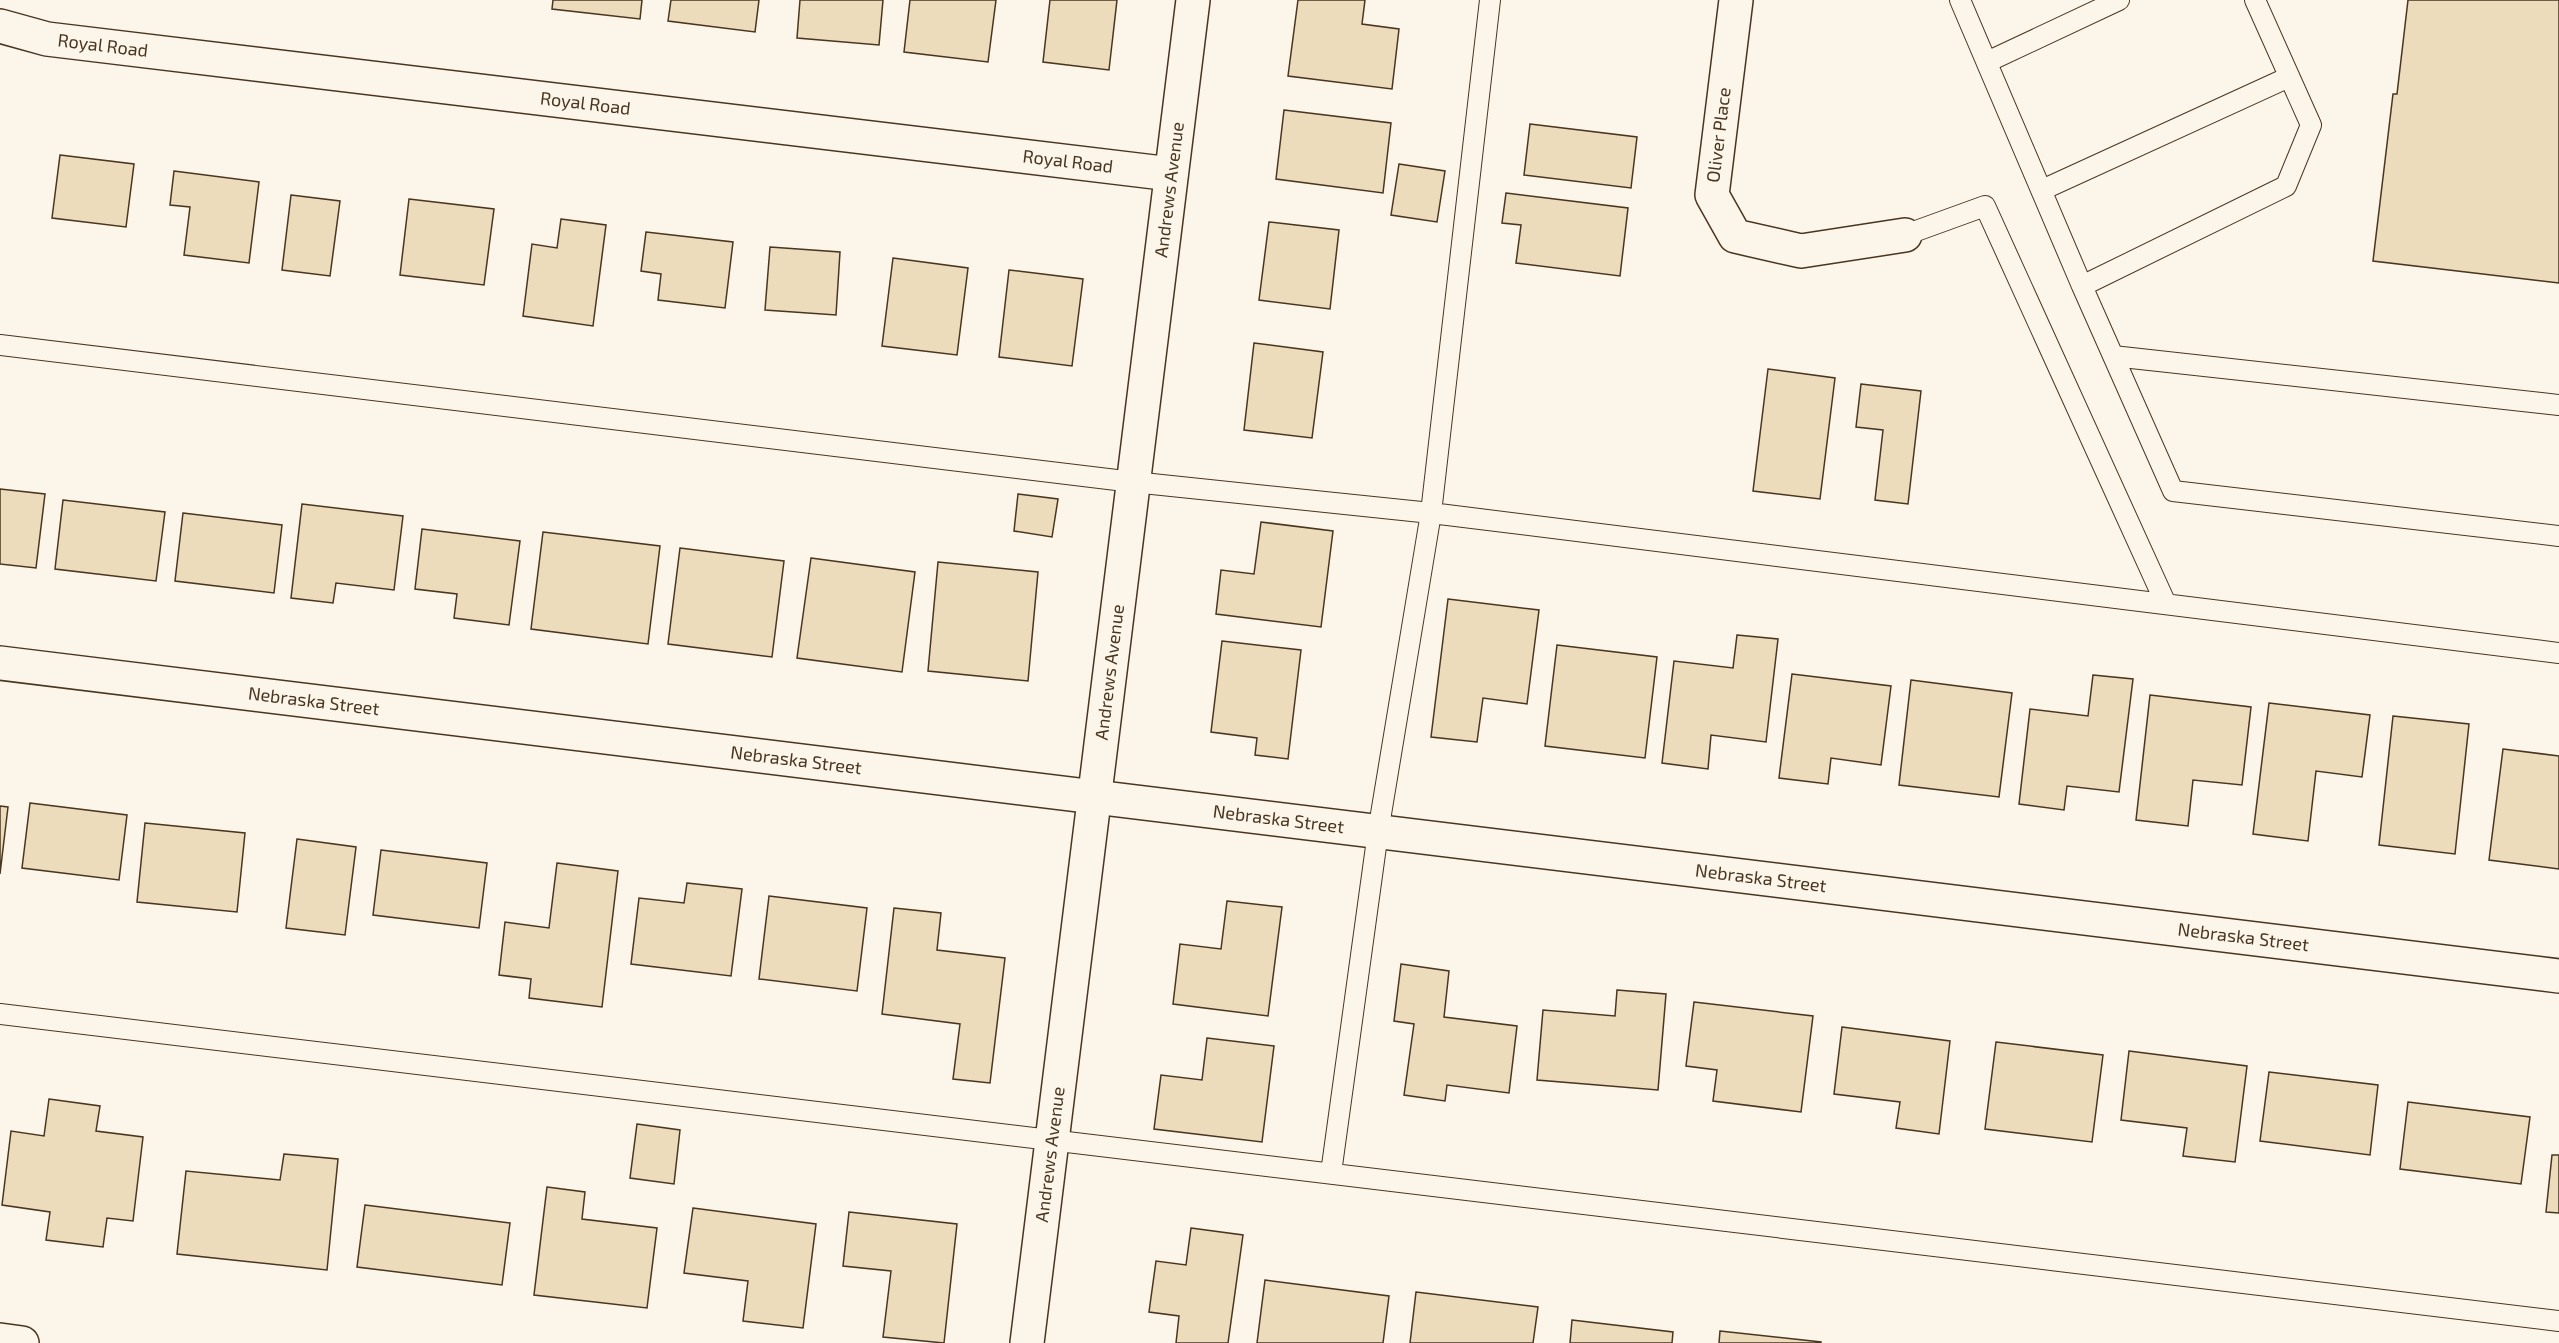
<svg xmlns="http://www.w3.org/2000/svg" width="2559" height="1343" font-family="'Exo 2',sans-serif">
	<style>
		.building { fill: #ecdcbc; stroke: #4a3520; stroke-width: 1.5 }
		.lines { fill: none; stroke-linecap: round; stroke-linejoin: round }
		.service-casing { stroke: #4a3520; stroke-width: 22 }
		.minor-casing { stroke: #4a3520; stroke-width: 36 }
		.tertiary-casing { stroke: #4a3520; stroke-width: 36 }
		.service { stroke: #fbf6e9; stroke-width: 20 }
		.minor { stroke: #fbf6e9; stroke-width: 33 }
		.tertiary { stroke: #fbf6e9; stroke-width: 33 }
		.labels { text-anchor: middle; stroke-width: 4.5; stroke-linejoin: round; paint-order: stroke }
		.street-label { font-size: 18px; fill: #4a3520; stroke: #fbf6e9 }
	</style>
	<rect width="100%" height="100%" fill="#fbf6e9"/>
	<path class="building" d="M553,0h89l-2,19 -88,-10z
		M671,0h88l-4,32 -87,-11z
		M800,0h83l-4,45 -82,-7z
		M910,0h86l-8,62 -84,-10z
		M1050,0h67l-8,70 -66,-8z
		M1298,0h67l-3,24 37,5 -7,60 -104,-13z
		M2408,0h151v283l-186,-22 20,-167h4z
		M1284,110l107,13 -8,70 -107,-14z
		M1530,124l107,13 -6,51 -107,-13z
		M60,155l74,9 -8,63 -74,-9z
		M1399,164l46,7 -8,51 -46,-7z
		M174,171l85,11 -10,81 -65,-8 6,-48 -20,-2z
		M1506,193l122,15 -8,68 -104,-13 5,-38 -19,-2z
		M291,195l49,6 -10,75 -48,-6z
		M409,199l85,10 -10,76 -84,-10z
		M561,219l45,6 -13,101 -70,-10 9,-72 25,4z
		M1269,222l70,8 -9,79 -71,-9z
		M646,232l87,10 -8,66 -67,-8 3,-26 -20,-3z
		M770,247l70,5 -4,63 -71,-5z
		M893,258l75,10 -11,87 -75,-9z
		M1009,270l74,9 -11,87 -73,-9z
		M1254,343l69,9 -11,86 -68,-8z
		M1768,369l67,9 -15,121 -67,-8z
		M1861,384l60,7 -13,113 -33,-4 8,-70 -27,-3z
		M0,489l45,5 -9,74 -36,-4z
		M1018,494l40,5 -6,38 -38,-6z
		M63,500l102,12 -9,69 -101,-12z
		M302,504l101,12 -9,74 -58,-7 -3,20 -42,-5z
		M183,513l99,12 -8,68 -99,-12z
		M1261,522l72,9 -12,96 -105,-13 5,-44 33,4z
		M422,529l98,12 -11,84 -55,-7 3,-24 -42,-5z
		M543,532l117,14 -12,98 -117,-15z
		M680,548l104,13 -12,96 -104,-13z
		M811,558l104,14 -13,100 -105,-14z
		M938,562l100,10 -10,109 -100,-10z
		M1448,599l91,11 -12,94 -44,-6 -6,44 -46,-5z
		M1737,635l41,4 -12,103 -55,-7 -3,34 -46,-6 12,-102 59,7z
		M1222,641l79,9 -13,109 -33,-4 2,-17 -46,-6z
		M1557,645l100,12 -12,101 -100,-12z
		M1792,674l99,12 -10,79 -50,-7 -3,26 -49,-6z
		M2093,675l40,4 -14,113 -52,-6 -3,24 -45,-6 11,-95 58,7z
		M1911,680l101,13 -13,104 -100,-12z
		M2150,695l101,12 -9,78 -49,-5 -5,46 -52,-6z
		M2269,703l101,12 -8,62 -46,-6 -8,70 -55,-7z
		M2393,716l76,8 -14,130 -76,-9z
		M2503,749l56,7v113l-70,-9z
		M30,803l97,12 -8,65 -97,-12z
		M0,806l8,1 -8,67z
		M145,823l100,10 -8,79 -100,-10z
		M297,839l59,8 -11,88 -59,-7z
		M381,850l106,13 -8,65 -106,-13z
		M557,863l61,8 -16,136 -73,-9 2,-19 -32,-4 6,-53 44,6z
		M687,883l55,6 -11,87 -100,-12 8,-66 45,5z
		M769,896l98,12 -10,83 -98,-12z
		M1227,901l55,6 -14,109 -95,-12 7,-60 41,5z
		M894,908l47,5 -4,37 68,8 -15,125 -37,-4 7,-55 -78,-10z
		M1401,964l48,7 -5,46 73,9 -8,67 -62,-8 -2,16 -41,-6 10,-71 -20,-3z
		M1617,990l49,4 -8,96 -121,-10 6,-70 72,6z
		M1694,1002l119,14 -12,96 -88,-11 4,-31 -31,-4z
		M1842,1027l108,14 -11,93 -43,-6 4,-26 -66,-8z
		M1207,1038l67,8 -12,96 -108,-13 7,-54 41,5z
		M1996,1042l107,13 -11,87 -107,-13z
		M2129,1051l118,15 -12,96 -52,-6 4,-28 -66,-8z
		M2269,1072l109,13 -8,70 -110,-14z
		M49,1099l51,7 -4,25 47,6 -10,84 -26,-3 -4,29 -57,-7 4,-28 -48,-7 9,-74 33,5z
		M2408,1102l122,15 -9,67 -121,-15z
		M637,1124l43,6 -6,54 -44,-6z
		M284,1154l54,5 -11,111 -150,-16 9,-83 94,9z
		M2552,1155h7v58l-13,-1z
		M547,1187l38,5 -3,27 75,9 -10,80 -113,-13z
		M365,1205l145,18 -8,62 -145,-18z
		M693,1208l123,16 -13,104 -60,-7 5,-40 -64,-8z
		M849,1212l108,12 -13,119 -61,-6 8,-66 -48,-5z
		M1191,1228l52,7 -15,108h-52l3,-27 -30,-4 7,-51 30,4z
		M1265,1280l124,16 -6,47h-126z
		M1416,1292l122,15 -5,36h-123z
		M1572,1320l101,12 -1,11h-102z
		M1720,1331l101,11v1h-102z"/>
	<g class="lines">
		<defs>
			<path id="service" d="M1960,0l122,286 204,-100 25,-61 -56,-125
				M1987,62l132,-62
				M2042,190l247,-113
				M1905,235l80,-29 181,398
				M2082,286l91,205 386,45
				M0,345l1133,137 298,31 1128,140
				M2113,356l446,49
				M0,1014l2559,307
				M1331,1173l47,-341 53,-319 59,-513"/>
			<g id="minor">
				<path d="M1736,0l-24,195 23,41 66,15 104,-16"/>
				<path id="s1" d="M0,26l47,13 1124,135"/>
				<path id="s2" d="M0,663l2559,313"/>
				<path d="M0,1340l22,3"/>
			</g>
			<g id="tertiary">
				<path id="s3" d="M1027,1343l166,-1343"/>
			</g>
		</defs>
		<use href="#service" class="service-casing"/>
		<use href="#minor" class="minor-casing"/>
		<use href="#tertiary" class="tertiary-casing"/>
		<use href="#service" class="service"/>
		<use href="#minor" class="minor"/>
		<use href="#tertiary" class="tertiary"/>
	</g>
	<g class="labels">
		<g class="street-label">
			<text dy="6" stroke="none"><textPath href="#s1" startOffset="105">Royal Road</textPath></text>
			<text dy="6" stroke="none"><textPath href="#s1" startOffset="591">Royal Road</textPath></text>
			<text transform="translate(1719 135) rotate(-83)" y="6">Oliver Place</text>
			<text dy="6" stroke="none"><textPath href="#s1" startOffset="1077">Royal Road</textPath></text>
			<text dy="6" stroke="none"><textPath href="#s3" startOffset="1162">Andrews Avenue</textPath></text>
			<text dy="6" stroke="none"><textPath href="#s3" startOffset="676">Andrews Avenue</textPath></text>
			<text dy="6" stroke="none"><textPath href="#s2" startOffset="316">Nebraska Street</textPath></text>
			<text dy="6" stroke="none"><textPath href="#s2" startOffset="802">Nebraska Street</textPath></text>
			<text dy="6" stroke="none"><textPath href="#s2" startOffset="1288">Nebraska Street</textPath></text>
			<text dy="6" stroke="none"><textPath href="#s2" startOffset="1774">Nebraska Street</textPath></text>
			<text dy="6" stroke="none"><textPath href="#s2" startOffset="2260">Nebraska Street</textPath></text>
			<text dy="6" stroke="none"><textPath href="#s3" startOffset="190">Andrews Avenue</textPath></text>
		</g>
	</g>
</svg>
